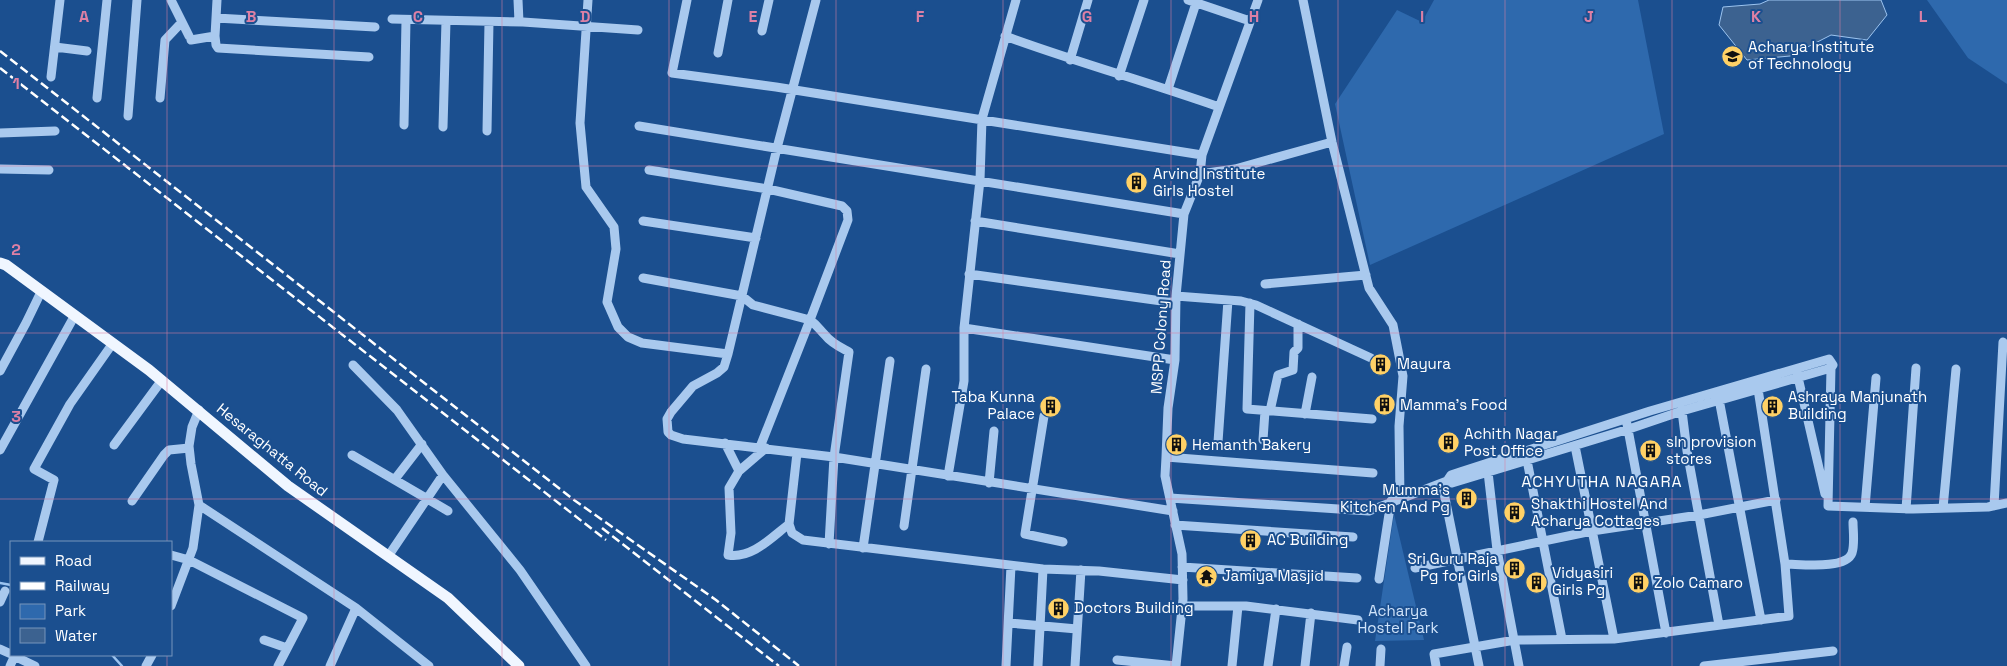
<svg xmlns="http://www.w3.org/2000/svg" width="2007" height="666" font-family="'Space Grotesk',sans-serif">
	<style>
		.green { fill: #2e69ad }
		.water { fill: #3c6290; stroke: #9cc4f0 }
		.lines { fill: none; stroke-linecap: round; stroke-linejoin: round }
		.stream { stroke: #9cc4f0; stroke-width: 2.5 }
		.minor { stroke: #a9c9ee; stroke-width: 9 }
		.major { stroke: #f0f6ff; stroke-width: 11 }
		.rail { stroke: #fff; stroke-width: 2.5; stroke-dasharray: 9 4; stroke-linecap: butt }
		.grid { fill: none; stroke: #dd80a5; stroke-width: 1; stroke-opacity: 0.55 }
		.labels { text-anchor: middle; stroke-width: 4; stroke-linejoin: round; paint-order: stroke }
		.poi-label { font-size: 15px; fill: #fff; stroke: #1b4f8f; text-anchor: start }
		.street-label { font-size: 15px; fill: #fff; stroke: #1b4f8f }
		.park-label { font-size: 15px; fill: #cfe3fa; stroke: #1b4f8f }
		.neighbourhood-label { font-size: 16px; letter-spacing: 1px; fill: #fff; stroke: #1b4f8f }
		.grid-label { font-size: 16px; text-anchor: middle; font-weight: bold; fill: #dd80a5; stroke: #1b4f8f; stroke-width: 4; stroke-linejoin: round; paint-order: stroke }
	</style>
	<rect width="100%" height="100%" fill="#1b4f8f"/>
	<path class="green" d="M1434,0h204l26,134 -294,131 -35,-161 62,-94 25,12z
		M1927,0h80v84l-39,-26z
		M1394,514l30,126 -49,1z"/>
	<path class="water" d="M1769,0h112l6,15 -20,25 -36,-5 -41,21 -43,4 -28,-35 4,-18 37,-3z"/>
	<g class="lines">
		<path class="stream" d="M0,583l11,2
			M112,655l10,11"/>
		<path class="minor" d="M171,0l18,36
			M518,0l1,22
			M588,0l-8,123 6,64 28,40 2,22 -9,53 11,25 10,10 14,6 86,11 49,-206 39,-148
			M687,0l-15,73 104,14 426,68
			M1188,0l62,21
			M1303,0l29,142 37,146 24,37 10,51 -4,50 1,73
			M216,18l159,9
			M392,19l131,3 115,8
			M762,31l7,-31
			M215,36l2,-36
			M1005,36c71,26 143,46 214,71
			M191,40l24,-4 1,9 2,3 151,9
			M55,47l32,4
			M718,53l10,-53
			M1070,60l18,-60
			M1119,76l25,-76
			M51,77l9,-77
			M1168,89l29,-89
			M97,98l10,-98
			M160,98l5,-58 17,-18
			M128,116l9,-116
			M404,125l2,-105
			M639,126l545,88
			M443,127l3,-106
			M487,131l2,-109
			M0,133l55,-2
			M0,169l49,1
			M649,170l119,19 74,17 5,5 1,9 -38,100c7,5 9,9 15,15 6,8 15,12 24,17l-15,105 -5,87
			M1200,174l35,-5 97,-27
			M643,221l113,17
			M975,221l205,33
			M969,274l207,29
			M643,278l99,18 11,9 57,15 -50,127
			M1265,284l101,-9
			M1176,296l65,5 15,4 115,53
			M1250,303l-3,106 125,10
			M964,328l211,32
			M728,354l-4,13 -7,6 -24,13 -22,26 -4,7 1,13 3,3 12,4 151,18 339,54
			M353,365l44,45 46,65 77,95 66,96
			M0,371l26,-48 15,-31
			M1797,373l28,121
			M1718,394l43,226
			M1270,411l8,-36 15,-5 1,-18 4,-4v-24
			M1682,411l5,40 32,174
			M1305,414l7,-37
			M1044,416l-19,118 38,8
			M1627,424l39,209
			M1263,440l2,-29
			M1218,442l10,-142
			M725,443l14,28 -10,17 2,45 -3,22c24,4 44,-18 61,-31
			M114,445l48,-65
			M1575,446l39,193
			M0,450l75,-135
			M797,453l-8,71 3,9 11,7 240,29 56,2 84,9
			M352,455l96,56
			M1526,455l36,184
			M1166,457l207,16
			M739,471l27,-23
			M1488,472l9,78 22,116
			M948,476l16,-95v-53l16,-148 2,-61 34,-119
			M395,479l27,-35
			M1447,481l5,2 177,-54 53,-18 149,-43
			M989,483l5,-52
			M1442,483l37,183
			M1170,498l199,13 78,-30 4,-6 9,-3 190,-61 179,-52 4,6 -2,3 -3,138
			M132,501l32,-46 5,-5 20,-2
			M199,505l157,103 73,58
			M1828,506l85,3 75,-2 19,-4
			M1994,506l9,-164
			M1865,507l11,-129
			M1943,508l13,-139
			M1906,509l10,-141
			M1175,525l178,12
			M904,526l22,-157
			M38,542l16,-62 -20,-11 36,-65 43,-61
			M863,548l27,-187
			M171,555l18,5 114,58 -25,48
			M389,555l54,-80
			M1785,564c15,0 61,6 67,-11 3,-9 1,-22 1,-31
			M1182,567l175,11
			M1415,568l177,-37 107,-16 77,-15
			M1379,579l12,-78
			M0,602l5,-11
			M171,606l22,-58 6,-43 -8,-41 -2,-18 3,-19 7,-17
			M1183,606h63l112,14
			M1009,623l68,6
			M264,640l23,8
			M0,649l11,5
			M12,655l23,11
			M1117,660l59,6
			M10,666l5,-11
			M146,666l6,-11
			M330,666l26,-58
			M1006,666l5,-100
			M1038,666l5,-97
			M1075,666l6,-96
			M1176,666l7,-67 -1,-45 -17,-78 1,-19 2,-49 7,-48 1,-64 8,-82 16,-40 2,-19 56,-155
			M1232,666l6,-60
			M1268,666l8,-57
			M1305,666l6,-53
			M1344,666l3,-19
			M1380,666l1,-17
			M1436,666l-2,-12 81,-14 99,-1 175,-23 -4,-52 -27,-175
			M1704,666l129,-15"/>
		<path class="major" d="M0,263l6,2 143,105 139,116 160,112 71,68"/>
		<path class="rail" d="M0,51l574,449 142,100 83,66
			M0,68l606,472
			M602,528l177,138"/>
	</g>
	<path class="grid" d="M167,0v542M334,0v666M502,0v666M669,0v666M836,0v666M1003,0v666M1171,0v666M1338,0v666M1505,0v666M1672,0v666M1840,0v666M0,166h2007M0,333h2007M0,499h2007M167,655v11"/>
	<defs>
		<symbol id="university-disc" viewBox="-11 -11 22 22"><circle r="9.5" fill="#ffd166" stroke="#1b4f8f"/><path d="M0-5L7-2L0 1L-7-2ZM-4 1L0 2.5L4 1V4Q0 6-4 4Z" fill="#111"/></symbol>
		<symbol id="building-disc" viewBox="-11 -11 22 22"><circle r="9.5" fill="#ffd166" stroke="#1b4f8f"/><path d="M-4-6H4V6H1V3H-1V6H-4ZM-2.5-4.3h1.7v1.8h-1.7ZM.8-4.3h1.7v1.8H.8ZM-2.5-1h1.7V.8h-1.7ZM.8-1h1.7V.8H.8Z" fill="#111"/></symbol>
		<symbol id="temple-disc" viewBox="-11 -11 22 22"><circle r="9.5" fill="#ffd166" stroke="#1b4f8f"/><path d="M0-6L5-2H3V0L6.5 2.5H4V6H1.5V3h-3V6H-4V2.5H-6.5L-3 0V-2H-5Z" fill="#111"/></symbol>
	</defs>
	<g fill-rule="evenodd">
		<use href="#university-disc" x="1720" y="44" width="25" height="25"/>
		<use href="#building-disc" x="1124" y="170" width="25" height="25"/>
		<use href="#building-disc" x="1368" y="352" width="25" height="25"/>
		<use href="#building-disc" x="1372" y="392" width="25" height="25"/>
		<use href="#building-disc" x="1038" y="394" width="25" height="25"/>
		<use href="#building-disc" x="1760" y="394" width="25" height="25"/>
		<use href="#building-disc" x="1436" y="430" width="25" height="25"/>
		<use href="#building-disc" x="1164" y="432" width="25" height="25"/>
		<use href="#building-disc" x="1638" y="438" width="25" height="25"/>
		<use href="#building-disc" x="1454" y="486" width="25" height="25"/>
		<use href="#building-disc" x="1502" y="500" width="25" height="25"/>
		<use href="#building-disc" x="1238" y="528" width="25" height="25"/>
		<use href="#building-disc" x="1502" y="556" width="25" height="25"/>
		<use href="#temple-disc" x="1194" y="564" width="25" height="25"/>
		<use href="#building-disc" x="1524" y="570" width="25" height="25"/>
		<use href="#building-disc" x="1626" y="570" width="25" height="25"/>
		<use href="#building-disc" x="1046" y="596" width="25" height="25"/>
	</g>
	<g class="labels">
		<g class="poi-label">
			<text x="1748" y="52">Acharya Institute<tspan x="1748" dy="17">of Technology</tspan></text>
			<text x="1153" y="179">Arvind Institute<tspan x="1153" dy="17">Girls Hostel</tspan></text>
			<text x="1397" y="369">Mayura</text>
			<text x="1035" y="402" text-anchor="end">Taba Kunna<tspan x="1035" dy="17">Palace</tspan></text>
			<text x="1788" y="402">Ashraya Manjunath<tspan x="1788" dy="17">Building</tspan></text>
			<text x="1400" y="410">Mamma's Food</text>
			<text x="1464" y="439">Achith Nagar<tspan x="1464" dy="17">Post Office</tspan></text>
			<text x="1666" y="447">sln provision<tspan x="1666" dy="17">stores</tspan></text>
			<text x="1192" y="450">Hemanth Bakery</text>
			<text x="1450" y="495" text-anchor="end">Mumma's<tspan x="1450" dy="17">Kitchen And Pg</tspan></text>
			<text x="1531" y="509">Shakthi Hostel And<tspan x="1531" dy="17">Acharya Cottages</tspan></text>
			<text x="1267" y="545">AC Building</text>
			<text x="1498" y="564" text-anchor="end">Sri Guru Raja<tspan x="1498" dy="17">Pg for Girls</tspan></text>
			<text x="1552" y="578">Vidyasiri<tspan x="1552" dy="17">Girls Pg</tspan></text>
			<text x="1222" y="581">Jamiya Masjid</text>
			<text x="1654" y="588">Zolo Camaro</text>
			<text x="1074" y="613">Doctors Building</text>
		</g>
		<g class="street-label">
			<text transform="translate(1161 327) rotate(-86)" y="5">MSPP Colony Road</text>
			<text transform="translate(272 450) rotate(39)" y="5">Hesaraghatta Road</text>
		</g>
		<g class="park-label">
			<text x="1398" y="616">Acharya<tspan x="1398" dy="17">Hostel Park</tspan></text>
		</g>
		<g class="neighbourhood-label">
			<text x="1602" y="487">ACHYUTHA NAGARA</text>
		</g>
	</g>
	<g class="grid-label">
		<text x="84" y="22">A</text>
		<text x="251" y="22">B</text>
		<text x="418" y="22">C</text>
		<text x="585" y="22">D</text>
		<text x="753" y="22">E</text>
		<text x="920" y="22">F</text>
		<text x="1087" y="22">G</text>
		<text x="1254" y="22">H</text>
		<text x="1422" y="22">I</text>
		<text x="1589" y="22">J</text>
		<text x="1756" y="22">K</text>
		<text x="1923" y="22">L</text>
		<text x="16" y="89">1</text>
		<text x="16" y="255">2</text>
		<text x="16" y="422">3</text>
	</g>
	<rect x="10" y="541" width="162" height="115" fill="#1b4f8f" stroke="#7695bc"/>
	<rect x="20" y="557" width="25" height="8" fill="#f0f6ff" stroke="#7695bc"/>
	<text x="55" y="566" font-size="15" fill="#ffffff">Road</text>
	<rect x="20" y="582" width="25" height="8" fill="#ffffff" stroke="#7695bc"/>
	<text x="55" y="591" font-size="15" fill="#ffffff">Railway</text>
	<rect x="20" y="604" width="25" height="15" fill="#2e69ad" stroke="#7695bc"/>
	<text x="55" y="616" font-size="15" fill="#ffffff">Park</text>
	<rect x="20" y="628" width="25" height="15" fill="#3c6290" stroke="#7695bc"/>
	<text x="55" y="641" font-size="15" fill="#ffffff">Water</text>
</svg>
